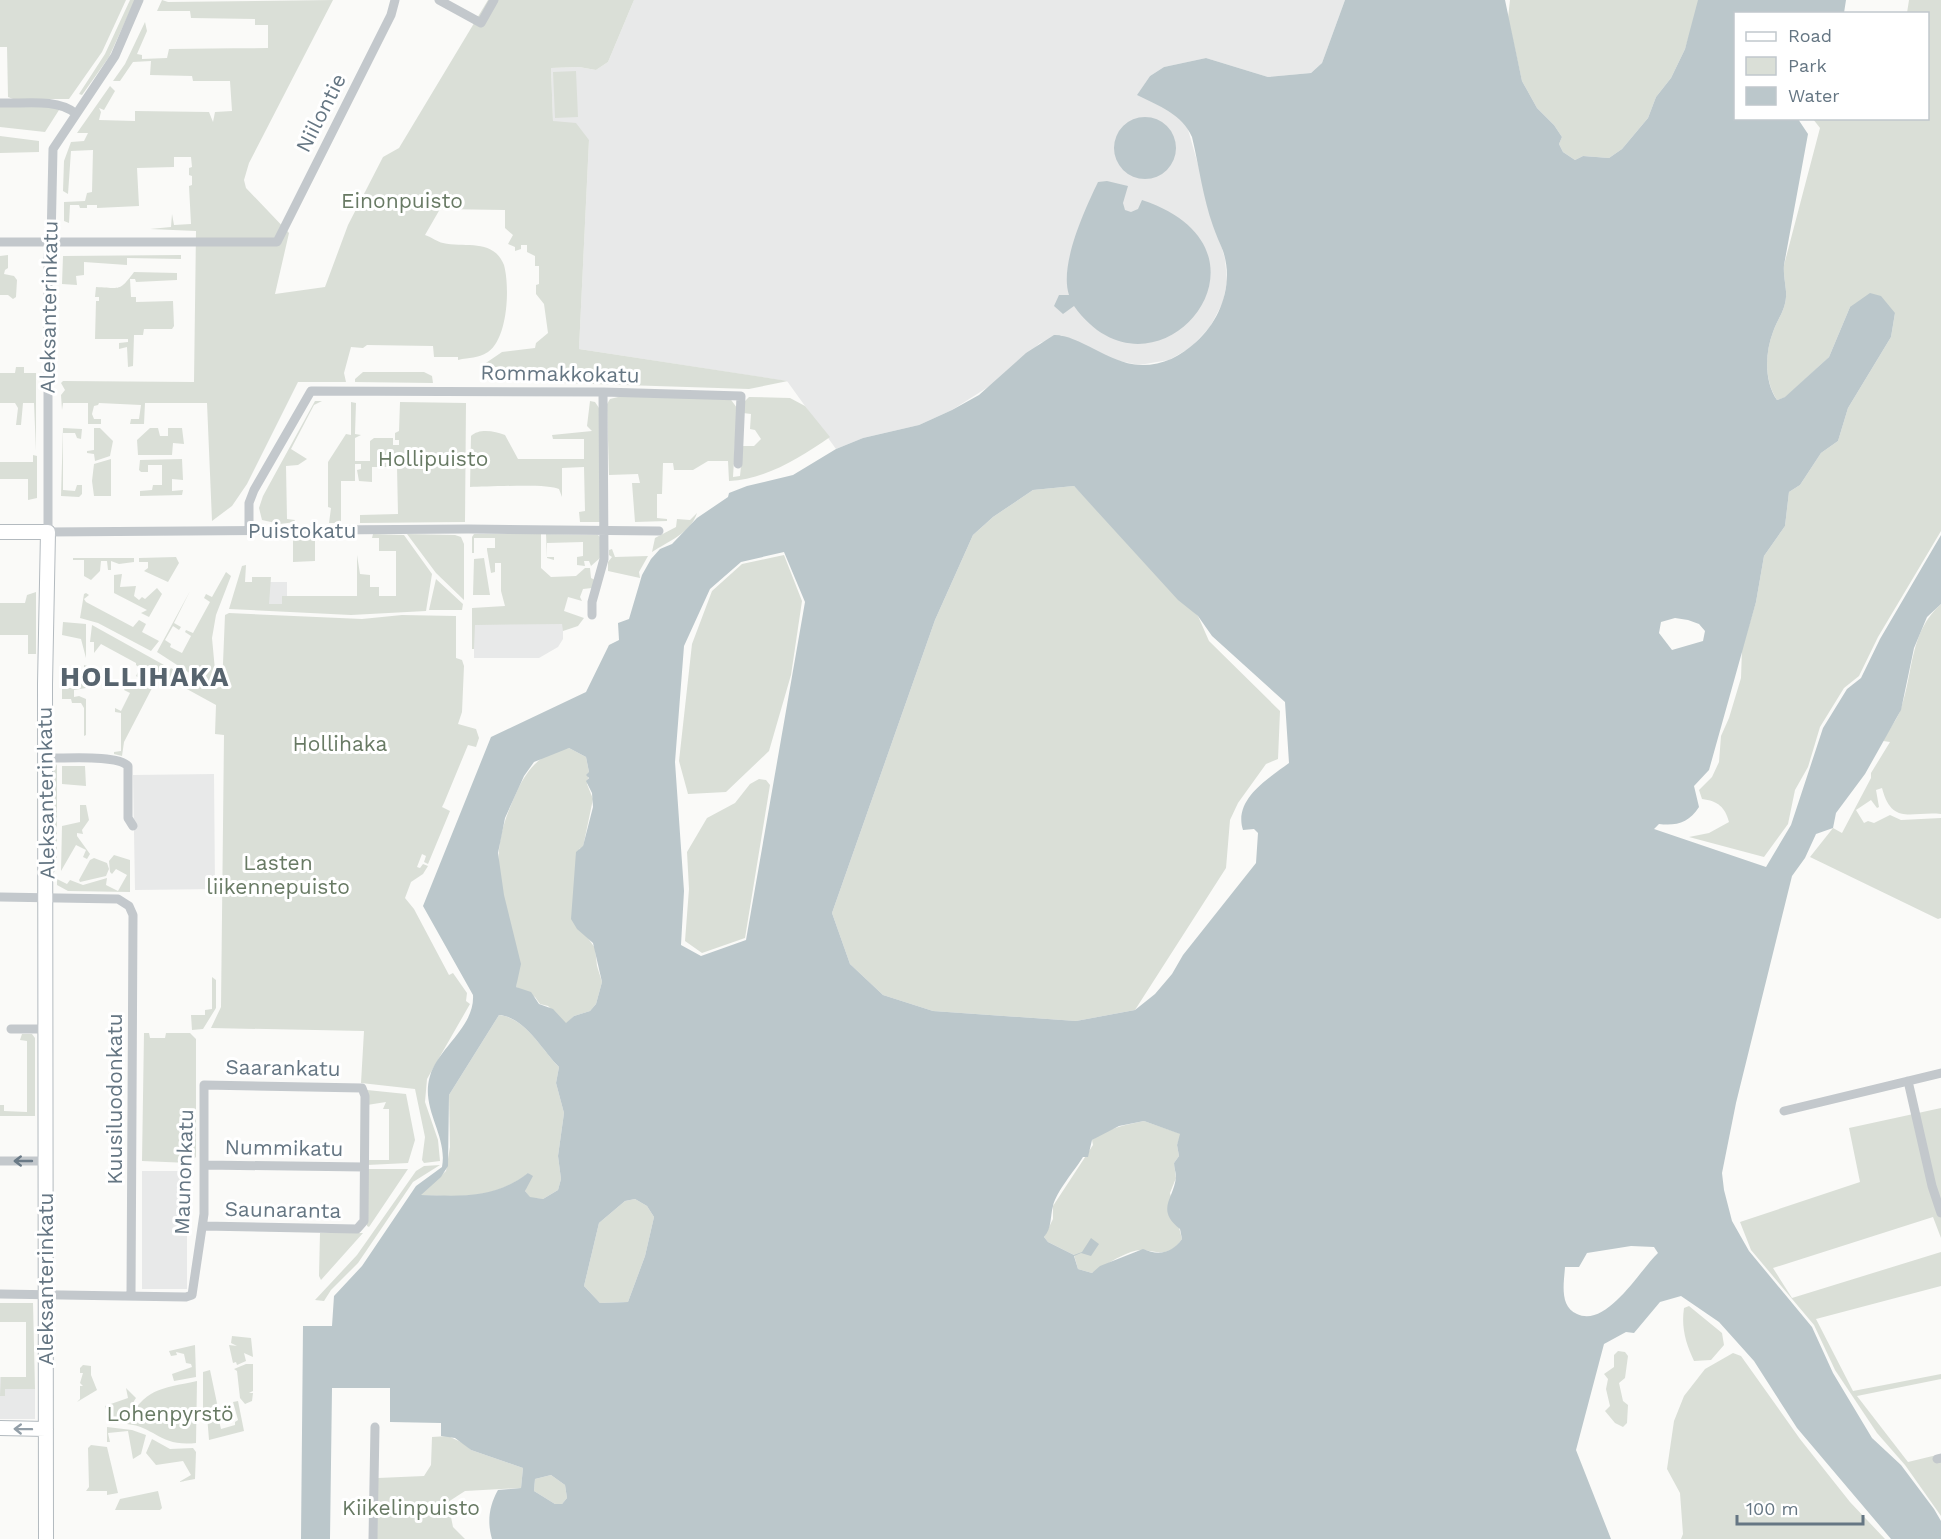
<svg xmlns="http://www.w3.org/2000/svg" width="1941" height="1539" font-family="'Work Sans',sans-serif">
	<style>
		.built { fill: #e8e9e9 }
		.green { fill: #dadfd7 }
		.water { fill: #bbc7cb; fill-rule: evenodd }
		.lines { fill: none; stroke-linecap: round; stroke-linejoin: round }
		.secondary-casing { stroke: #b3babf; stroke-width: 16 }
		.minor { stroke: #c3c8cc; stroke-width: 9 }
		.secondary { stroke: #fff; stroke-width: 14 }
		.oneway { stroke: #6a7a87 }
		.oneway2 { stroke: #939fa8 }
		.labels { text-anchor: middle; stroke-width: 6; stroke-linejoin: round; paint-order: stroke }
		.street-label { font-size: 21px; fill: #657683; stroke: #fff }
		.park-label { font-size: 21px; fill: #687a64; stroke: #fff }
		.district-label { font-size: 27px; font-weight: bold; letter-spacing: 1.5px; fill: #57646e; stroke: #fff }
	</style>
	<rect width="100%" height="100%" fill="#fafaf8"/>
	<path class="built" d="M634,0h711l-23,63 -11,10 -43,4 -62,-19 -42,9 -14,9 -12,18 36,19 13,13 38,133 2,23 -4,20 -13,25 -20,21 -21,12 -30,5 -29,-6 -49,-24 -21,8 -44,39 -44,28 -33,15 -56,13 -27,11 -49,-68 -208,-32 10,-209 -36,-19 -2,-53 28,-1 17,3 12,-8z
		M241,582h46v14l-5,1v7l-43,1z
		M474,608h89v31l-5,8 -19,11h-65z
		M214,774l1,115 -80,1 -2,-115z
		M142,1171h45v118h-45z
		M0,1377h32v12h3v30h-35z"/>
	<path class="green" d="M0,0h126l-24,52 -33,47h-56l-5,-2 -1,-50h-7z
		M130,0h5l-26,57 -27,38 -3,-1 26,-40z
		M162,0l6,2 165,-2 -84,163 -5,17 2,8 43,45 -14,61 50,-7 23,-62 35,-68 16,-9 89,-148h146l-26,62 -12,8 -17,-3 -28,1 2,53 23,2 13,17 -10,209 209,32 -39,8 -245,-8 -1,-14h-23l22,-15 33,-4 1,-5 12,-10 -4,-29 -8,-10v-9l3,-1v-18h-4v-10l-8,-4v-7h-6v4l-6,2v-4l-7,-3 5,-9 -8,-7v-18l-65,-1 -15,26c7,2 12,7 18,8 23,5 50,-5 61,22 6,22 4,73 -16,87 -11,7 -18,5 -30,8v-3h-24l-1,-11 -66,-1 -4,3 -12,-1 -7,26 2,9h-48l-51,102 -15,22 -20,15 -5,-118h-62l-1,21h-14l1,-5h8l2,-14 -42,-2 -1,2 -4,1 -2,8 2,5h7v5h-13v-21h-25l-1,7 -1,-15 4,-5 -4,-7 2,-2 131,1 2,-151 -46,-2 21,-2 1,-13 2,11 17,-1 -2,-38 3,-1v-9l-3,-1v-7l3,-1 -1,-10h-17v10l-37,1 2,38 -42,2v-3h-10v3h-7l-1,-3h-9l-1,18 -5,-2v-19l21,-1 2,-8 5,-1 1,-42 -22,1 -3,43 -5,-3 1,-30 7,-19 13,-1 4,-8h-11l33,-47 5,5 -11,19 -5,-2 2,4 -2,8 36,1v-10l74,1 4,10 2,-10 17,-1 -2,-30h-37l-1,-5 -42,-1 1,-14 -18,1 -13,19h-7l12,-17 20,-42 2,9 -10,23 5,1v4l25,-1 2,-9 99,-1v-23h-13v-6l-64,-1 -1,-7h-33z
		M1510,0h188v7l-13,42 -14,29 -15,19 -8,21 -26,31 -13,9 -26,-2 -8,4 -12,-8 -4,-8 3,-7 -8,-12 -17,-17 -15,-27 -14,-63z
		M1909,0h32v531l-63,106 -19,39 -15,12 -24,39 -12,40 -13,23 -7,34 -24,33 -75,-20 20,-4 20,-11c-4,-15 -11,-21 -27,-23l-3,-9 13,-13 7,-15 2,-26 8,-18 12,-40 1,-29 14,-47 8,-46 21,-30 4,-34 11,-7 21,-32 17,-12 10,-33 43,-71 4,-24 -45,-6 -21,50 -43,40 -9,3c-13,-20 -12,-47 -4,-68 4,-12 12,-21 13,-35 1,-7 -3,-21 -2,-32l36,-137 -7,-9 115,-1v-104l-21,-1z
		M576,71l2,46 -23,1 -2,-46z
		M0,107h53l6,3 -14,22 -45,-5z
		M0,136l39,5v11l-39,1z
		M8,255v13l-3,2 -1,4 10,2 3,4 -1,17 -3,2 -5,-4h-8v-39z
		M181,255v4l-54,-1v7l-43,-3v13l-8,1 1,9 -15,-1 1,-28z
		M134,272l43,1v7l-41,2 -1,-3h-5l1,18h5v5l37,-1 1,25 -2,3h-28l-1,6h-9l-1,31 -5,1 -1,-20 -8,2v-6l9,-1v-3h-33l1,-38h3v-4h-4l1,-10c25,1 23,5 38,-15z
		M16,367h8v6h12v78l-2,-48h-11l-2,22h-5l2,-17 -3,-5h-15v-30h15z
		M363,372h61l8,4 1,7 -78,-1v-3z
		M622,396l107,1 8,11 -4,69 7,-1 3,-30h11l7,-7 -6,-9 -5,-1 1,-15 -8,-1 1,-11 5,-5 41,1 15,8 25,31c-30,21 -64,42 -101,44l-1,-20h-20l-15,9h-19l-1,-7h-10l-1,31h-5v24l10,1v2l-32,1 -3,-39h8l-2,-9 -29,1 -2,-71 3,-5z
		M315,401h7l-8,4 -23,44 16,10 -9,6 -12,1 1,53 8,1v2l-15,2 -18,-4 -3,-12 4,-12z
		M590,401l5,1 4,6 2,114h-21l-1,-10 6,-1 -1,-44 -22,1v29l-3,-8c-11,-6 -72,-2 -89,-2l1,-51c8,-8 24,-5 34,-1l13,24h66v-20h-31l-1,-4 40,-4 -5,-5z
		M351,402l5,1 -1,31 6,1 -6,3v23h15v-20l4,-3h19v7h6v-5h-4v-7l4,-2 1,-29 66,1 -1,119 -105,1v-8l38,-1 -1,-47h-25v15l-13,-1 -2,-11 4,-1v-5h-6v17h-14v42h-12l2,-15 -3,-1v-45l18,-28 5,1z
		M63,428l19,1 -1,10 -4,-1 -2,-5h-12v57l12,1 2,-6h5v9l-3,3 -18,-1z
		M94,428h6l13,13 -3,15 -15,5 -1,-7 -7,-1v-2l7,-1z
		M150,428h8l2,8h8v-8h14l2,16 -11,-1 -1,12h-34l-1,-15z
		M33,455l4,1v42l-9,2v-21h-28v-17h33z
		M111,459v37h-17l-2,-15 2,-17z
		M182,459l1,21 -11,-1v12l11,-1 -1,5 -42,1v-5l12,-1 1,-5h9v-20h-14v7h-7l-2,-2 1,-10z
		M1074,486l124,130 11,25 71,70 -2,48 -12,5 -28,39 -8,17 -4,48 -91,142 -59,11 -143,-10 -50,-16 -33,-31 -18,-51 103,-293 38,-85 20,-18 40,-27z
		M697,513c-6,20 -30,29 -45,39l3,-14 21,-11 1,-8 13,1z
		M373,534l31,1 28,39 -6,37 -75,4 -122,-6 13,-43 4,-1 -1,17h7v-5h19l-2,27h13v-8h75v-41l3,19 10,1v12h9v9h17v-45h-17v-13h-7z
		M407,534l48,1 6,2 3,7v56l-28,-27z
		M474,534h67v34l10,9 25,-1 9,-8h5l1,10 4,2 -3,8 -9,1 -3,8 2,4 -14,-4 -4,14 20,7 -6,8 -15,5 -1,-7 -87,1 -1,24h-2v-41l33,-2 -4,-15v-28h-6v9l-4,1 -4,-23v-2h8v-10h-21v15h-2v-16z
		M546,534l52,1 2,2v21l-9,8 -2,-5h-5l1,5 -8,-1v-8l6,-1v-14l-36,1v14h7v3l-7,-2z
		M286,535h34l1,3 -6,1v22l-22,1v-23l-7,-1z
		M612,549l3,8 33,-1 -9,16 1,6 -32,-7v-9l4,-5 -3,-2v-5z
		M784,555l18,46 -11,74 -22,76 -43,41 -38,2 -9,-33 13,-117 20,-53 30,-27z
		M176,557l3,6 -11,19 -24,-11 4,-3v-6h-9v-4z
		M73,558h61v4l-15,2 -8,-3v9h-3l-1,-9h-6l-1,10 -9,9 -7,-4v-16h-11z
		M484,558l6,37h-17l1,-36z
		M226,572l5,4 -15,39 -4,23 4,43 -8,4 -51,-33 33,-61 -16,32 7,4 -2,3 -6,-4 -8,14 6,4 -1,3 12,6 9,-17 -6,-4 1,-2 7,3 17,-31 -6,-4 2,-4 6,3z
		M122,574l-2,13 16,-1 -2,10 5,4 3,-3 3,2 12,-11 5,6 -13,23 -8,-4 6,-3 -33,-17v-18z
		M436,579l27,25 -1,6h-33z
		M36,592v62h-8v-19h-28v-32h25l2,-8z
		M86,593l3,2 -5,4 2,3 47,25 6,-7 7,4 -4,8 17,9 -8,10 -53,-28 -18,-5 4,-24z
		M1941,604v210c-30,-3 -49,12 -59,-26l-6,2 3,17 -2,1 -6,-8 -15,10 8,13 4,-2 6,2 16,-8 11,5 40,-2v100l-3,1 -128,-62 23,-29 9,5 29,-55v-5l19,-31 -7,-1c5,-11 15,-22 18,-33 13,-38 8,-75 40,-104z
		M229,613l133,6 40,-4 54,1v42l6,2 2,6 -2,46 -4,12 18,5 3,9 -3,9 -8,-2 -24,58 -2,4 8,4 -22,53 -4,-2 2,-6 -4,-2 -5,13 3,1 3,-4 5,2 -5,8 -12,8 -6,16 9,11 35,66 4,-2 14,20 -1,8 4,3 -43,75 -2,23 13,38 2,21 -16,2 -2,-3 3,-23 -10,-48 -54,-6 3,-52 -153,-3 10,-21 3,-272 -9,-1 1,-29 -51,-28 6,-9 33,21 18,-2 3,-72z
		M63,622l23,2v34l-5,-19 -19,-4z
		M92,625l72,40 -40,77 -2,14 -8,-2v-2l7,-1v-38l-6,-1v-4l6,3 9,-18 -6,-3 3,-5 -9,-4 16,7 5,-10 -3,-2 4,-8 -4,-3v-2l-35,-19 -7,9v-11h-4z
		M84,665l3,1 -1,22 -12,2v7l5,-1 7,3v36l-2,1v-28l-3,-5h-9l-1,-4h-9v-11h9v-4h10l3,-4z
		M569,748l17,9 3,15 -2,12 6,15 -10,48 -4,2 6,85 10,14 2,18 5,16 -6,22 -6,7 -16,5 -8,8 -18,-18 -8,-2 -5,-7 -19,-10c7,-46 -22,-92 -17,-137 2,-23 10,-41 19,-61 10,-21 26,-39 51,-41z
		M57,764v103l-5,9 1,-105z
		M62,766h23l1,20 -24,-2z
		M759,779l7,1 4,5 -25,153 -43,15 -17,-12 4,-52 -2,-37 20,-34 28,-15 15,-19z
		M80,805h6l3,15 -7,10 1,4 -6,-1v3l13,18 -3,5 -4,-2 3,-7 -10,-5 -15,26 1,-45 18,-4z
		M114,855l16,5v32l-62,-1 -11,-6v-6l10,5 3,-4 13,5 24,-7 -1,7 12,6 9,-16 -11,-6 -4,5 -2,-2 -1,-11z
		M94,858l13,5 2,6 -3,7 -26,6 -1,-2 11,-20z
		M212,977l4,3v28l-13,21 -11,1 -1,-15h14v-5l7,-1z
		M499,1015c27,3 43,35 60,52l-3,16 8,30 -6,43 3,23 -3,11 -15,9 -13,-1 -5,-7 4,-18c-35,26 -67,24 -109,22l26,-24 4,-24 -1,-52z
		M144,1033h5l1,5h15l1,-5h24l6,6v118l-7,6 -47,-2z
		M22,1034h10l3,4v78h-35v-11h4v6l23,1v-71l-7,-1z
		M367,1090l39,4 9,46 -7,23 -41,2v-5h22v-51h-6l3,-7 -19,3z
		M1941,1108v130l-8,-21 -160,51 19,30 149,-46v34l-125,33 37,72 88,-17v5l-84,17 51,66 33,-8v62l-36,-51 -28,-32 -42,-63 -21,-45 -63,-75 -11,-28 120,-40 -11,-54z
		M1144,1121l37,13 -4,11 2,11 -5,7 2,15 -6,15 12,46c-18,25 -30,6 -51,13 -14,5 -27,14 -39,21l-14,-4 -4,-14 -26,-13 -4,-5 9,-18v-13l40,-61 -1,-5c16,-12 33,-15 52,-19z
		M440,1165l-27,17 -55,81 -27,27 -7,11 -9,-1 42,-45 59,-84 8,-5z
		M368,1169h40l-39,58 -2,-1z
		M635,1199l12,7 7,11 -9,39 -17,46 -28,1 -16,-17 15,-63 26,-22z
		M320,1233h43l-42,47 -2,-4z
		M0,1303h33l2,86h-30v7h-5l1,-19h25v-55h-26z
		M1689,1306l33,27 2,12 -13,15 -17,1c-8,-17 -13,-33 -10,-53z
		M232,1336l19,2 2,19 -9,-4 2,8 -9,4 -1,-3 -3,1 -4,-18 8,1 -6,-3z
		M195,1345l1,32 -22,4 -2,-7 20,-7 -1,-3 -5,-1 -2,-9 -8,-2 1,3 -6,1 -2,-5z
		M1618,1351l7,1 3,4 -3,22 -6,5 4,18 5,4 -1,18 -4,4 -8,-4 -10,-12 5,-5 -4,-17 2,-10 -4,-5 10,-7v-12z
		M1733,1353l8,3 59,83 50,63 35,37h-204l2,-5 -3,-41 -13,-24 7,-48 10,-25 21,-27z
		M246,1364h7v27l-4,2h4l-1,8 -7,3 -5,-6 -3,-27 -3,-2z
		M83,1365l8,1v9l6,15 -20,12 3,-3v-13h3l-3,-3 3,-10h-3v-5z
		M210,1370l8,38 -15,3v-39z
		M197,1381l-1,62c-37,4 -40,-16 -69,-19 17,-36 33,-35 70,-43z
		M126,1388l10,10c-8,12 -10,26 -26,24l-5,-16 23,-8z
		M238,1401l6,30 -35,9 -2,-25 10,-3 4,17 14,-4v-3l3,-2 -5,-18z
		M107,1427l25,3 14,5 -5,19 -8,5 -5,-28 -20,2 2,9h-3z
		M448,1436l15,7 8,7 52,18 -2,20 -56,3 -17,11 5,25 12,12h-88l1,-61 46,-2 7,-11 1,-28z
		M152,1439l18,10 23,-1 3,4 -1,27 -16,3 12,-7 -8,-14 -27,4 -10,-12z
		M91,1445l16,2 11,46 -11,2v-4h-21l3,-4 -1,-39z
		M551,1475l14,10 2,13 -5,6h-7l-21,-13 1,-12z
		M158,1491l4,17 -2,2h-45l5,-11z"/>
	<path class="water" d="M1345,0h160l17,81 15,27 17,17 8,12 -3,7 4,8 12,8 8,-4 26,2 13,-9 26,-31 8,-21 15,-19 14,-29 13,-49h148l-2,13 -108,1v104l62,1 10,15 -24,131c-1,11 3,25 2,32 -1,14 -9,23 -13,35 -8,21 -9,49 4,68l8,-3 44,-40 21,-50 20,-14 11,3 14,17 -4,24 -43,71 -10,33 -17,12 -21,32 -11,7 -4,34 -21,30 -8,46 -47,168 -15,16 5,21c-10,16 -23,19 -40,17l-5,5 112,38 25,-42 32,-97 24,-39 14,-11 19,-39 61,-104v69l-14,13 -13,31 -13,62 -36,64 -29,39 -3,15 -17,6 -11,24 -13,18 -56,227 -14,70 2,17 8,31 17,30 63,76 21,46 39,65 29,27 33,44 7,12v18h-50l-94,-111 -43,-67 -35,-39 -38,-26 -21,6 -26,31 -8,-1 -22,12 -28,106 35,89h-1119c-5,-17 -3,-33 6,-49l23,-2 2,-20 -52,-18 -16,-12 -14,-2v-13l-51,-1v-34h-58l-2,151h-29l2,-213h29l2,-30 28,-30 54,-80 26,-19c6,-32 -22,-58 -12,-91 8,-28 45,-49 43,-81l-50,-89 68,-169 95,-45 23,-47 10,-5 -1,-17 11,-4 13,-44 9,-16 9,-10 12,-5 25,-26 31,-21 1,-4 18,-7 46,-11 43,-26 27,-11 56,-13 33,-15 27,-15 47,-42 28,-18c23,-1 55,28 85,30 22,1 41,-8 57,-23 25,-22 38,-59 27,-91 -3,-8 -7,-16 -10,-25 -10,-28 -14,-60 -21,-89 -10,-23 -33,-31 -55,-42l13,-19 14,-9 42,-9 62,19 43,-4 11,-10zM1074,486l104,114 20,16 14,20 73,66 4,61c-20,15 -56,36 -46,67l11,-1 4,4 -2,30 -73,92 -11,19 -17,20 -20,16 -59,11 -143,-10 -50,-16 -33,-31 -18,-51 103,-293 38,-85 20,-18 40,-27zM784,552l21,50 -59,338 -45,16 -20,-11 3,-54 -9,-129 9,-116 26,-57 31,-27zM1675,618l13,2 11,4 6,7 -2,10 -31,9 -13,-17 2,-11zM569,748l17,9 3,15 -3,3 3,3 -3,3 6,12 1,14 -10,39 -7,6 -5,67 6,10 16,14 9,39 -6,22 -6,7 -16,5 -8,7 -13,-14 -14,-5 -8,-12 -15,-5 5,-23 -17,-69 -6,-42 7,-35 19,-42 10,-14zM499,1015c26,2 43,35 60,52l-3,16 8,30 -6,43 3,23 -3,11 -15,9 -13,-2 -5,-6 8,-15 -5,-3c-34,26 -66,23 -107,22l20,-18 7,-11 1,-71zM1144,1121l36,13 -3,11 2,11 -5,7c0,4 2,10 2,14 -2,22 -21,32 4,52l2,10c-10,14 -23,17 -39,10l-43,17 -8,7 -14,-4 -4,-13 7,-3 10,3 8,-12 -8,-6 -9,14 -8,3 -26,-13 -4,-5c8,-9 6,-20 9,-31 3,-14 22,-36 30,-49h5l4,-17 27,-14zM635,1199l12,7 7,11 -9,39 -17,46 -28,1 -16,-17 15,-63 26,-22zM1631,1246l23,1 4,6c-19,18 -51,75 -81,61 -18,-8 -13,-31 -12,-47h14l8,-14zM551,1475l14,10 2,13 -5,6h-7l-21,-13 1,-12z
		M1114 148a31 31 0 1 1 62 0a31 31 0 1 1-62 0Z
		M1107,181l21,5 -5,17 2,7 6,2 7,-3 4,-9c154,51 12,218 -68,106l-11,8 -9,-8 5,-11h10c-10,-30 16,-86 29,-113z"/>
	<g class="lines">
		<defs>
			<path id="secondary" d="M0,532h48l-3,152 1,855
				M0,1428l46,1"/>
		</defs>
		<use href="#secondary" class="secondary-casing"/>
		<path class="minor" d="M139,0l-24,56 -62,93 -2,93 -3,13v277l420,-3 191,2
			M439,0l42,23 13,-23
			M0,103c24,1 56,-5 75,10
			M0,242h277l114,-227 4,-15
			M249,531v-28l5,-13 57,-99 292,1 138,4 -3,68
			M592,615v-13l12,-43 -1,-167
			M45,758c17,1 72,-4 83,8v52l5,8
			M0,897l118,2 11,7 4,9 -2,381
			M11,1029h36
			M1908,1081l24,105 9,27
			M1784,1111l157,-38
			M0,1161h46
			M205,1165l159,2
			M203,1226l154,3 7,-8 1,-125 -3,-8 -158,-3
			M0,1294l186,3 6,-2 12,-81v-129
			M1937,1459l4,-1
			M373,1539l2,-112"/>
		<use href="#secondary" class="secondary"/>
	</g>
	<defs><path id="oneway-shaft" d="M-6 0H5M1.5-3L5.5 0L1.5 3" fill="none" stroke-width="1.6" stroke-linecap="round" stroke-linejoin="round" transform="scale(1.5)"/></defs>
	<use class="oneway" href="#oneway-shaft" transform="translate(23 1161) rotate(180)"/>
	<use class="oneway2" href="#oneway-shaft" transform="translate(23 1429) rotate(-179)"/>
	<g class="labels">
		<g class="street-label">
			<text transform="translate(321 113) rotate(-63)" y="7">Niilontie</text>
			<text transform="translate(49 307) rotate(-89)" y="7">Aleksanterinkatu</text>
			<text transform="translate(560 374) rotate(1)" y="7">Rommakkokatu</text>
			<text x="302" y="538">Puistokatu</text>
			<text transform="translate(46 793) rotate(-91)" y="7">Aleksanterinkatu</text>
			<text transform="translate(283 1068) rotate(1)" y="7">Saarankatu</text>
			<text transform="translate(115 1099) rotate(-90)" y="7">Kuusiluodonkatu</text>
			<text transform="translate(284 1148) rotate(1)" y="7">Nummikatu</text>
			<text transform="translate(184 1172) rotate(-88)" y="7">Maunonkatu</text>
			<text transform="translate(283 1210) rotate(1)" y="7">Saunaranta</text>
			<text transform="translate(46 1279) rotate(-90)" y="7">Aleksanterinkatu</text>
		</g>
		<g class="park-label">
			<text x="402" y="208">Einonpuisto</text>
			<text x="433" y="466">Hollipuisto</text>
			<text x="340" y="751">Hollihaka</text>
			<text x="278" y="870">Lasten<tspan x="278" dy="24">liikennepuisto</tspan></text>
			<text x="170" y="1421">Lohenpyrstö</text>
			<text x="411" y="1515">Kiikelinpuisto</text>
		</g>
		<g class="district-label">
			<text x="145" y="686">HOLLIHAKA</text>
		</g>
	</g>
	<rect x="1734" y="12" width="195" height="108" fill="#ffffff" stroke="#c1c8cd" stroke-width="1.5"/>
	<rect x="1746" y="32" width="30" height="9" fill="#ffffff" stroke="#c1c8cd" stroke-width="1.5"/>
	<text x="1788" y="42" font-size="18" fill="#657683">Road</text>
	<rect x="1746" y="57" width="30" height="18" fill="#dadfd7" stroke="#c1c8cd" stroke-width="1.5"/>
	<text x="1788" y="72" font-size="18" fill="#657683">Park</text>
	<rect x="1746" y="87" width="30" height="18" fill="#bbc7cb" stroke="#c1c8cd" stroke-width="1.5"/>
	<text x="1788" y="102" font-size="18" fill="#657683">Water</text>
	<path d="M1737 1515v9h126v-9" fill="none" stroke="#657683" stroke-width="3"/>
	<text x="1746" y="1515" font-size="18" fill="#657683" stroke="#ffffff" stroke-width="4.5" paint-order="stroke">100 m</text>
</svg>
